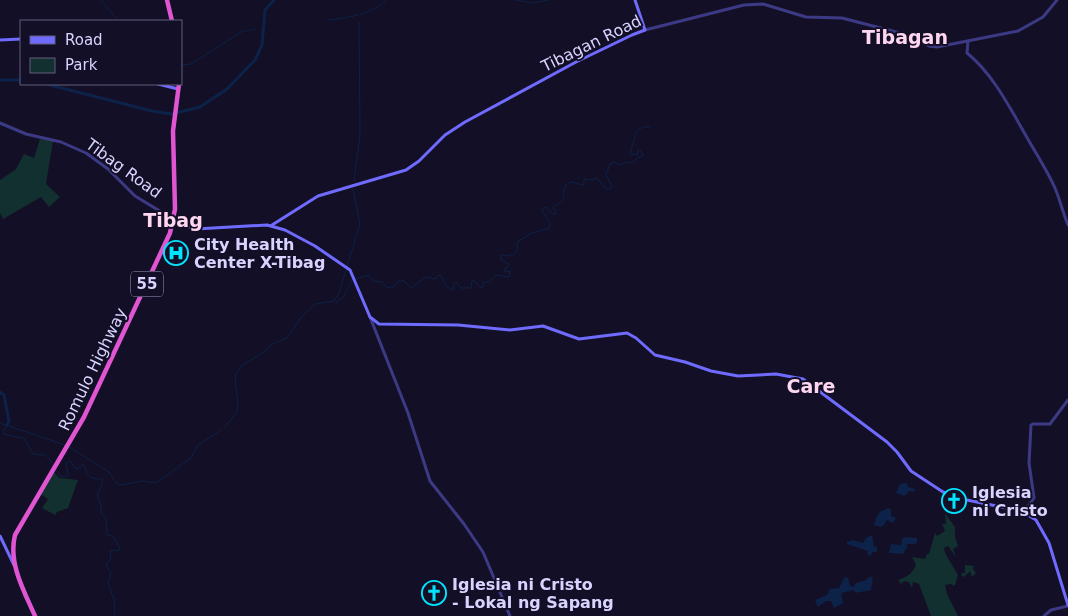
<svg xmlns="http://www.w3.org/2000/svg" width="1068" height="616" font-family="'DejaVu Sans',sans-serif">
	<style>
		.green { fill: #12302f }
		.water { fill: #0c2248 }
		.lines { fill: none; stroke-linecap: round; stroke-linejoin: round }
		.stream { stroke: #0c2248; stroke-width: 1 }
		.river { stroke: #0c2248; stroke-width: 3 }
		.tertiary { stroke: #3d3a85; stroke-width: 3 }
		.secondary { stroke: #6f6bff; stroke-width: 3 }
		.trunk { stroke: #e055d1; stroke-width: 4.5 }
		.labels { text-anchor: middle; stroke-width: 4; stroke-linejoin: round; paint-order: stroke }
		.shield { fill: #130f26; stroke: #9e99be; stroke-width: 1 }
		.shield-label { font-size: 15px; font-weight: bold; fill: #d9d4ff }
		.street-label { font-size: 16px; fill: #d9d4ff; stroke: #130f26 }
		.poi-label { font-size: 16px; font-weight: bold; fill: #d9d4ff; stroke: #130f26; text-anchor: start }
		.quarter-label { font-size: 19px; font-weight: bold; fill: #ffd6f0; stroke: #130f26 }
	</style>
	<rect width="100%" height="100%" fill="#130f26"/>
	<path class="green" d="M40,139l13,2 -7,43 14,13 -11,10 -8,-10 -38,22 -3,-6v-33l16,-11 8,-15 10,4z
		M54,472l5,6 19,2 -10,28 -11,4 -2,3 -13,-7 6,-9 -8,-5z
		M945,513l10,14v10l3,9 -5,3 3,8 -8,-11 -4,2c1,8 10,19 14,27l-3,10 -1,1 -3,-2 -6,1 2,9 11,22h-27l-12,-32 -6,-2 -1,6 -3,-6 -5,-1 -3,3 -3,-4c9,-3 14,-6 18,-15l-4,-8 13,2 2,-5h2l6,-21 2,3 8,-5 -3,-7h4z
		M965,565l9,1 -1,3 3,4 -4,4 -2,-6 -6,6 -3,-2 1,-2h3z"/>
	<path class="water" d="M903,483h4l1,4 7,2 -1,3 -5,-1 -5,5 -8,-3 4,-9z
		M887,508l4,1v7l5,2 -3,5 -6,-3 -5,7 -8,-2 3,-9 4,-5h2z
		M872,535l2,11 3,1v5h-5l-1,4 -4,-2 1,-3 -21,-7v-2l6,-2 10,3 3,-5z
		M905,537l12,1v4l-2,2h-8l-1,2h2l-5,8 -14,-1 2,-9 10,1 1,-6z
		M846,577l2,1 2,8 3,1 3,-4 10,-3 3,-3h4l-2,13 -16,3 -1,-3 -13,3 2,10 -9,5 -3,-7h-5l-8,6 -3,-7 12,-5 3,-6 9,-1 5,-10z"/>
	<g class="lines">
		<path class="stream" d="M101,0l17,21
			M516,0l16,3 17,-3
			M329,20c21,-3 42,-5 57,-20
			M261,29h3
			M181,65l10,-1 5,-3 45,-29 14,-3
			M354,181l6,-46 -1,-113
			M347,266l13,-42 -7,-35
			M336,303l8,-7 8,-16 17,-5 4,6 9,1 5,6 8,-2 5,-6 4,1 7,7 15,-11 9,2 4,-4h2c3,8 4,12 12,15l1,-7h3l4,5h10l1,-7 2,-1 7,8 2,-1v-5h6l7,-7 13,2 1,-6 -5,1 -1,-3 3,-1 2,-4 -8,-4v-5c7,1 13,1 17,-6l-1,-7 15,-9 15,-4 3,-3v-4l-8,-11 3,-4 8,7h3l-3,-7c16,-10 8,-6 12,-22l6,-3 11,3 2,-1v-5l7,1 6,-2 8,10 6,1 1,-3 -6,-11 4,-11 4,-2 7,3 4,-3 7,1 6,-6h3l2,-2 -2,-4 -3,-1 -1,5 -7,-1c1,-8 5,-14 6,-22l7,-5h7
			M0,423l65,22
			M6,427l-3,5 1,2c7,1 13,4 20,4l9,16c16,1 13,0 21,13
			M224,428l13,-16 1,-10 -3,-20 1,-8 5,-8 25,-15 6,-7 15,-6 15,-22 13,-12 19,-3 5,-8 7,-23
			M69,447l40,25 7,11 5,2 21,-4 14,2 35,-25 7,-13 23,-15
			M56,470l5,7 7,-1 -2,-13 4,-2 5,7 3,1 5,-5c5,11 4,15 19,15v6l-5,9 4,12v7l5,5 1,17 6,1 7,12v2l-10,1 1,8 -4,3 -1,4 5,6 -3,11 6,17 1,16"/>
		<path class="river" d="M0,80h21
			M46,84l106,27 19,3 29,-7 27,-18 28,-29 7,-15 3,-35 9,-10
			M0,392l4,3 5,26 -2,4"/>
		<path class="tertiary" d="M645,30l99,-25 19,-1 43,13 36,1 58,15 29,13 8,1 81,-16 25,-14 14,-17
			M968,41l-1,12c25,20 42,53 58,81 10,18 22,36 30,54 5,12 8,25 13,37
			M0,123l26,11 35,8 25,11 22,16 27,27 38,23
			M370,317l38,96 22,68 34,43 19,28 27,64
			M1024,512l10,-14 -5,-35 2,-38 2,-1h17l18,-24
			M1044,616l7,-6 17,-4"/>
		<path class="secondary" d="M0,40l21,-1
			M158,84l20,5
			M174,220l10,6 12,3 71,-4 18,5 30,16 35,24 20,47 9,7 79,1 52,5 33,-4 36,13 48,-6 9,5 19,17 30,7 26,9 27,5 38,-2 27,5 84,63 10,10 14,19 32,21 24,8 54,11 15,9 13,23 19,62
			M272,225l46,-29 88,-26 13,-9 26,-26 20,-13 111,-60 56,-27 13,-5 -10,-30
			M0,536l14,29"/>
		<path class="trunk" d="M167,0l5,21
			M35,616c-11,-25 -27,-53 -20,-81l69,-118 86,-184 5,-24 -2,-78 6,-47"/>
	</g>
	<defs>
		<symbol id="hospital-ring" viewBox="-11 -11 22 22"><circle r="9.5" fill="#130f26" stroke="#00e5ff" stroke-width="1.5"/><path d="M-5-5h3v3.5h4V-5h3V5h-3V1.5h-4V5h-3Z" fill="#00e5ff"/></symbol>
		<symbol id="church-ring" viewBox="-11 -11 22 22"><circle r="9.5" fill="#130f26" stroke="#00e5ff" stroke-width="1.5"/><path d="M-1.2-6h2.4v3.5h3.3v2.4h-3.3V6h-2.4V-.1h-3.3v-2.4h3.3Z" fill="#00e5ff"/></symbol>
	</defs>
	<g fill-rule="evenodd">
		<use href="#hospital-ring" x="162" y="239" width="28" height="28"/>
		<use href="#church-ring" x="940" y="487" width="28" height="28"/>
		<use href="#church-ring" x="420" y="579" width="28" height="28"/>
	</g>
	<g class="labels">
		<rect class="shield" x="131" y="271.5" width="32" height="25" rx="4"/>
		<g class="shield-label">
			<text x="147" y="289">55</text>
		</g>
		<g class="street-label">
			<text transform="translate(591 43) rotate(-26)" y="6">Tibagan Road</text>
			<text transform="translate(124 168) rotate(36)" y="6">Tibag Road</text>
			<text transform="translate(92 369) rotate(-64)" y="6">Romulo Highway</text>
		</g>
		<g class="poi-label">
			<text x="194" y="250">City Health<tspan x="194" dy="18">Center X-Tibag</tspan></text>
			<text x="972" y="498">Iglesia<tspan x="972" dy="18">ni Cristo</tspan></text>
			<text x="452" y="590">Iglesia ni Cristo<tspan x="452" dy="18">- Lokal ng Sapang</tspan></text>
		</g>
		<g class="quarter-label">
			<text x="905" y="44">Tibagan</text>
			<text x="173" y="227">Tibag</text>
			<text x="811" y="393">Care</text>
		</g>
	</g>
	<rect x="20" y="20" width="162" height="65" fill="#130f26" stroke="#625e7d"/>
	<rect x="30" y="36" width="25" height="8" fill="#6f6bff" stroke="#625e7d"/>
	<text x="65" y="45" font-size="15" fill="#d9d4ff">Road</text>
	<rect x="30" y="58" width="25" height="15" fill="#12302f" stroke="#625e7d"/>
	<text x="65" y="70" font-size="15" fill="#d9d4ff">Park</text>
</svg>
